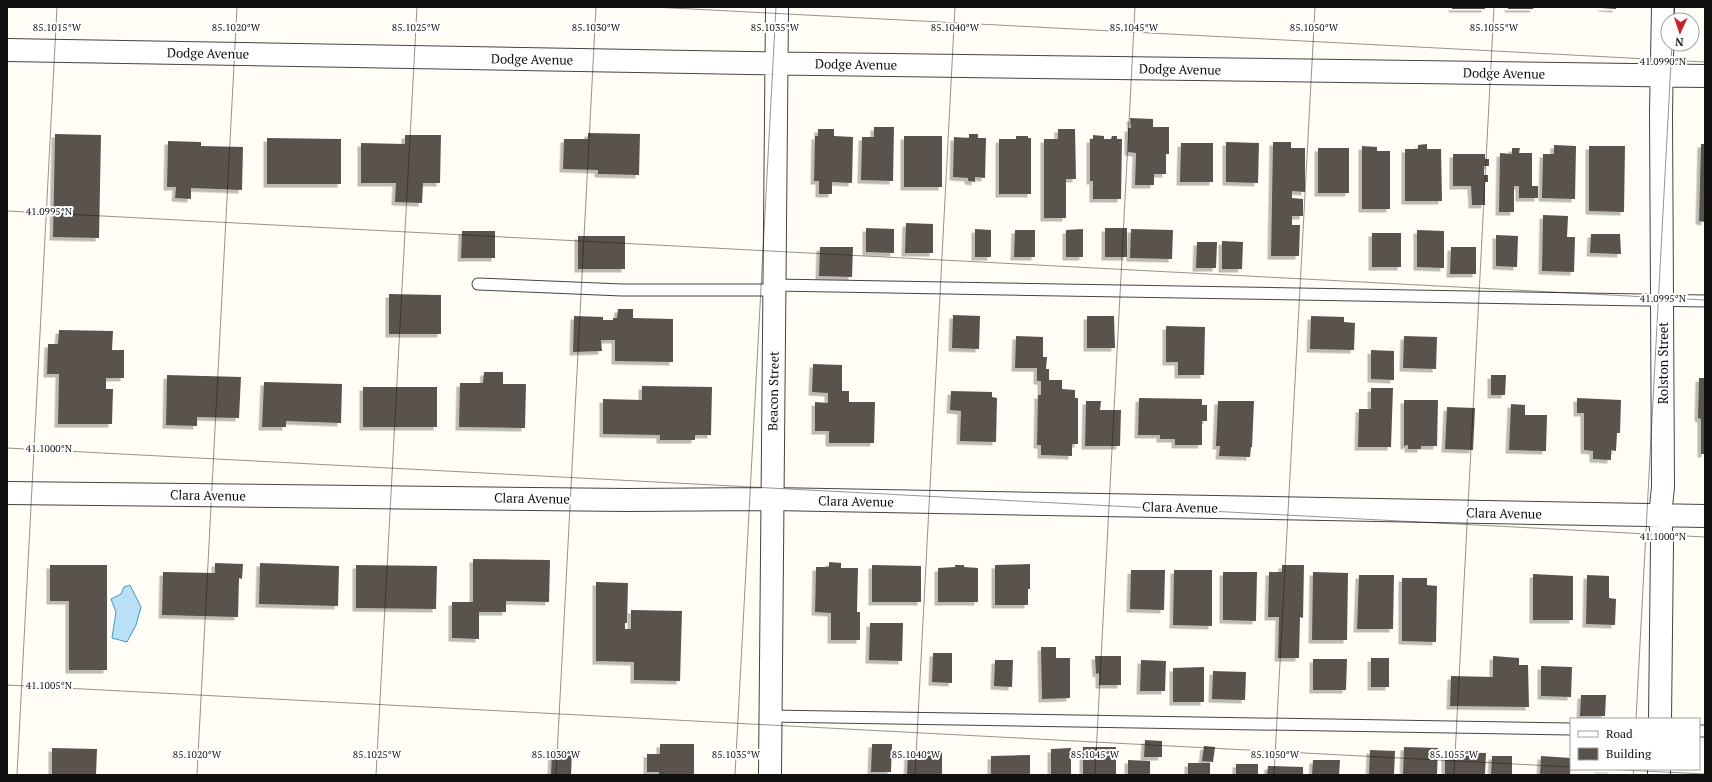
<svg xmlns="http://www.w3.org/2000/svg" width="1712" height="782" font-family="'PT Serif',serif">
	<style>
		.water { fill: #b9e0f7; stroke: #3f96cf }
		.building { fill: #5a524d; filter: url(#shadow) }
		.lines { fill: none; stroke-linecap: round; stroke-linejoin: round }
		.service-casing { stroke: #444; stroke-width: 13 }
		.minor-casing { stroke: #444; stroke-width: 24 }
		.service { stroke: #fff; stroke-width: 11 }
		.minor { stroke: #fff; stroke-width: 22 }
		.ticks { fill: none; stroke: #111; stroke-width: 1; stroke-opacity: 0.45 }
		.labels { text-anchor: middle; stroke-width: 4; stroke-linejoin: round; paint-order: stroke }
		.street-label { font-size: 13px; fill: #111; stroke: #fff }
		.ticks-label { font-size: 10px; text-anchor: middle; fill: #111; stroke: #fff; stroke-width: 4; stroke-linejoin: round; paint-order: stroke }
	</style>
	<defs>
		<filter id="shadow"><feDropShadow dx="-3.5" dy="3.5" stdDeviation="0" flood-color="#0004"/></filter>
	</defs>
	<rect width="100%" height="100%" fill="#fffdf5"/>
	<path class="water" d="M130,585l11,22 -5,18 -9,17 -15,-4 4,-26 -5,-13 10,-5 3,-7z"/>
	<path class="building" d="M1452,7h33v2h-33z
		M1508,7h26l-1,2h-25z
		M1601,7h15v2l-15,-1z
		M1130,118l23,1v8h16v27h-3v20h-12v11h-19l1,-32 -8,-1v-24h3z
		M874,127h20l-1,54 -32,-1 1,-43h12z
		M818,129h16v7l19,1 -1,46 -20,-1v12h-13v-13h-5l1,-45h3z
		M1058,129h17l1,50h-10v39h-22v-79h14z
		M588,133l52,1 -1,41 -41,-1v-4l-35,-1 1,-30h24z
		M55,134l46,1 -2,103 -46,-1z
		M969,134h9v4h8l-1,40 -10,-1v5l-7,-1v-3l-15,-1 1,-40 15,1z
		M405,135h36l-1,48h-17l-1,20 -27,-1 1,-19h-35v-40l44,1z
		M1093,135l11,1v3h7l1,-3h5v3h5l-1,60h-28v-18h-3v-42h3z
		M904,136h38v51h-38z
		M1016,136h12v2h3v56h-32v-55h17z
		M267,138l74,1v45h-74z
		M168,141l33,1v4l42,1 -1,43 -51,-2v11l-16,-1 1,-11h-9z
		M1226,142l33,1 -1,40 -32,-1z
		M1273,142h18v6h14v44l-13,-1v7l11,1v17h-11v9h8l-1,31h-28z
		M1181,143h32v39h-33z
		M1427,144v5h14l1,52h-37v-52h13v-4z
		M1701,144h4v78l-6,-1z
		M1554,145l22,1 -1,53 -33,-1 1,-44h11z
		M1362,146l15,1v4h13v58h-28z
		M1589,146h36l-1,66 -35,-1z
		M1318,148h31v45h-31z
		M1512,148h8l-1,5h13v33h6v12h-19v-12h-5v26h-15l1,-59 12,1z
		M1453,154h32v5h4v7h-5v9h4v7h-3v23h-13l-1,-19h-18z
		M1543,215l25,1 -1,21h8l-1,35 -32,-1z
		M906,223l27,1v29h-28z
		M866,228l28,1v24l-28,-1z
		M1105,228h22v29h-22z
		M975,229l16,1v27h-16z
		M1083,229v28h-17v-27z
		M1131,229l42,1 -1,29 -42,-1z
		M1015,230h20v27h-21z
		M1417,230l27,1v37l-27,-1z
		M462,231h33v27h-34z
		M1372,233h29v34h-29z
		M1591,234h29l1,20 -31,-1z
		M1496,235l22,1 -1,31 -21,-1z
		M578,236h47v33h-47z
		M1222,241l21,1 -1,27h-20z
		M1197,242h20l-1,26h-20z
		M820,247h33l-1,30 -33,-1z
		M1451,247h25v27h-26z
		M389,294l52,1v39h-52z
		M618,309h15v9l40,1v43l-58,-1v-21h-14l1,11 -29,1 1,-36 29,1v3h10v-2h4z
		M953,315l27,1 -1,33 -27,-1z
		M1087,316h27l1,32h-28z
		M1311,316l33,1v5l11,1 -1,27 -44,-1z
		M1166,326l39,1 -1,48h-26v-13h-12z
		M59,330l54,1 -1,19h12v28h-18v11h7l-1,35h-54l1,-50h-12l1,-30h10z
		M1016,336l27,1v20h4l-1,12h3v11h13v9l13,1v8h3v46h-6v12l-31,-1v-10h-4l1,-50h3v-14h-4v-13h-22z
		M1404,336l33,1 -1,32 -33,-1z
		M1371,350l23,1v29l-23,-1z
		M813,364l29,1v26h7v11h26l-1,41h-45v-12h-14v-29l13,1v-10l-16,-1z
		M484,372h19v12h23l-1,44 -66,-1 1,-44h23z
		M167,375l74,2 -2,41 -42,-1v9l-31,-1z
		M1491,375h15l-1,20h-14z
		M1699,378h6v76h-4v-35l-3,-1z
		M264,382l78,2 -1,39 -55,-2v6h-24z
		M642,386l70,1 -1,48h-16v5h-35v-5l-57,-1v-35l39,1z
		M363,387h74v40h-74z
		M1371,388h22l-2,59h-33l1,-38h12z
		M951,391l41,1v5l5,1 -1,44 -36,-1 1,-30 -11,-1z
		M1139,398l63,1v6h5v16h-5v24h-27v-6h-15v-4h-22z
		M1577,398l44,2 -1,33h-3l-1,18 -5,-1v10l-18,-1v-8l-9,-1v-37h-7z
		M1404,400h34l-1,46h-16v3h-13v-4l-4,1z
		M1086,401h15l-1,9h21l-1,36h-35z
		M1218,401h36l-2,46h-1l-1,10 -31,-1 1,-10h-4z
		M1511,404l14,1v10h22l-1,36 -37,-1z
		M1447,407l28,1 -2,42 -28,-1z
		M473,559l77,1 -1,42 -43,-1v11h-27v27l-27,-1v-36h21z
		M829,562l12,1v5h17l-1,44h3v28h-29v-27l-16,-1 1,-45h13z
		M215,563l28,1 -1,15 -3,-1 -1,39 -76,-2 1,-43 52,1z
		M260,563l79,3 -1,40 -79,-2z
		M1030,564v25h-2v16h-33v-40z
		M50,565h57v105h-38v-69h-19z
		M356,565l81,1 -1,43 -80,-1z
		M872,565l49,1v36h-49z
		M955,565h9v2l14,1v34h-40v-34l17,-1z
		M1282,565h22l-1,53 -3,-1 -1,41h-21l1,-41h-11l1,-45h13z
		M1131,570h34l-1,40 -34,-1z
		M1174,570h38v56l-39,-1z
		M1223,572h34l-1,49 -33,-1z
		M1313,572l35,1 -1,67h-35z
		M1533,574l40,2v44h-40z
		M1359,575h35l-1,54h-36z
		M1587,575l22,1v22l7,1 -1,26 -29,-1z
		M1402,578h25v7l10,1 -1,56 -34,-1z
		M596,582l32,1 -1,40h-2v6h6v-19l51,1 -2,70 -46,-1v-18l-38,-1z
		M870,623h33l-1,38 -33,-1z
		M1041,647h15v11h14v40l-28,1z
		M933,653h19v30l-20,-1z
		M1095,656h26v29h-22v-12l-3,1z
		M1493,656l26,2v7h9l1,42 -79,-1 1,-30 42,1z
		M1371,658h18v29h-18z
		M1313,659h34l-1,31h-33z
		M995,660h18l-1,27 -18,-1z
		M1141,660l25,1 -1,30h-25z
		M1541,666l31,1 -1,30 -30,-1z
		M1204,667v35h-31v-34z
		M1213,671l33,1 -1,28 -33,-1z
		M1581,695h25l-1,21h-25z
		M1145,740l17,1v16h-18z
		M660,744h34v31h-35v-3h-12v-18h13z
		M872,744h20l-1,28h-20z
		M1204,746l11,1 -2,15 -11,-1z
		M1083,747h33v28h-33z
		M1404,747l34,1 -1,27h-34z
		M52,748l45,1 -1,26h-44z
		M1071,748v27h-20v-26z
		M552,749l20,1 -1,25h-20z
		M1370,750l25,1 -1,24h-25z
		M908,752h34v23h-35z
		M1445,752l41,1 -1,22h-40z
		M1030,755v20h-39v-19z
		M1492,756h20v19h-21z
		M1541,756l30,2 -1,17h-30z
		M1128,760l22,1v14h-22z
		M1313,760h27l-1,15h-27z
		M1188,763h22v12h-22z
		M1236,764h22v11h-22z
		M1268,766l35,1v8h-36z
		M1598,769h13v1h-13z"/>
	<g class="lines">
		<defs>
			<path id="service" d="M478,284l144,6h153
				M774,285l931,16
				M769,716l802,13
				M1699,731h6"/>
			<path id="minor" d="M7,50l741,13 957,13
				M7,493l621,7 144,-1 933,17
				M1660,719l2,-176 -2,-27 3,-29 -2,-375 2,-105
				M770,775l7,-768
				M1659,775v-6"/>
		</defs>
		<use href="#service" class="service-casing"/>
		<use href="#minor" class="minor-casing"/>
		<use href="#service" class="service"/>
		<use href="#minor" class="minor"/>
	</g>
	<path class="ticks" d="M653,7l1052,55M1673,20l1,-13M7,211l1698,89M7,448l1698,89M7,685l1564,82M1636,719l36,-675M1602,769l103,5M17,775l40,-768M197,775l40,-768M376,775l41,-768M556,775l40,-768M735,775l41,-768M915,775l40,-768M1095,775l40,-768M1274,775l41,-768M1454,775l40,-768M1633,775l1,-6"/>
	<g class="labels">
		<g class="street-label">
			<text transform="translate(208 53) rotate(1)" y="5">Dodge Avenue</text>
			<text transform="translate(532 59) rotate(1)" y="5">Dodge Avenue</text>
			<text transform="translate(856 64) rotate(1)" y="5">Dodge Avenue</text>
			<text transform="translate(1180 69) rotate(1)" y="5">Dodge Avenue</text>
			<text transform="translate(1504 73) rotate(1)" y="5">Dodge Avenue</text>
			<text transform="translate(1663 363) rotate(-90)" y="5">Rolston Street</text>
			<text transform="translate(773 391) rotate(-89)" y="5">Beacon Street</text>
			<text transform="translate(208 495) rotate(1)" y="5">Clara Avenue</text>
			<text transform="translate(532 498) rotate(1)" y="5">Clara Avenue</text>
			<text transform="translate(856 501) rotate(1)" y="5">Clara Avenue</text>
			<text transform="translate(1180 507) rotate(1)" y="5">Clara Avenue</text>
			<text transform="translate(1504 513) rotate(1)" y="5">Clara Avenue</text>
		</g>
	</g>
	<g class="ticks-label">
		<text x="57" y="31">85.1015°W</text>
		<text x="236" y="31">85.1020°W</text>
		<text x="416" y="31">85.1025°W</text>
		<text x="596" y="31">85.1030°W</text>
		<text x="775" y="31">85.1035°W</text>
		<text x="955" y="31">85.1040°W</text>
		<text x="1134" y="31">85.1045°W</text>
		<text x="1314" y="31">85.1050°W</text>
		<text x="1494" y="31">85.1055°W</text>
		<text x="1663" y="65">41.0990°N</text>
		<text x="49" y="215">41.0995°N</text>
		<text x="1663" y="302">41.0995°N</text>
		<text x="49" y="452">41.1000°N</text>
		<text x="1663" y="540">41.1000°N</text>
		<text x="49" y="689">41.1005°N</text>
		<text x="197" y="758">85.1020°W</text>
		<text x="377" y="758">85.1025°W</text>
		<text x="556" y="758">85.1030°W</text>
		<text x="736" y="758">85.1035°W</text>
		<text x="916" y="758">85.1040°W</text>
		<text x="1095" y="758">85.1045°W</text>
		<text x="1275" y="758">85.1050°W</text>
		<text x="1454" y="758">85.1055°W</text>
	</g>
	<rect width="1712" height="782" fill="none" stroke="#111111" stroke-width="16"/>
	<rect x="1570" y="718" width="130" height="52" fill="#ffffff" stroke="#a0a0a0"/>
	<rect x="1578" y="731" width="20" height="6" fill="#ffffff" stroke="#a0a0a0"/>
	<text x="1606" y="738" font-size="12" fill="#111111">Road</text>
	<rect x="1578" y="748" width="20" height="12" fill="#5a524d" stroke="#a0a0a0"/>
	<text x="1606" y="758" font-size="12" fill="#111111">Building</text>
	<g transform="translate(1680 32) rotate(183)"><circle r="19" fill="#ffffff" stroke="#a0a0a0"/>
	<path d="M0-3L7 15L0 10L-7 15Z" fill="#c4262e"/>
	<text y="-6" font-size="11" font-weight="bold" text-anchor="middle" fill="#111111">N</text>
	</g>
</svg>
